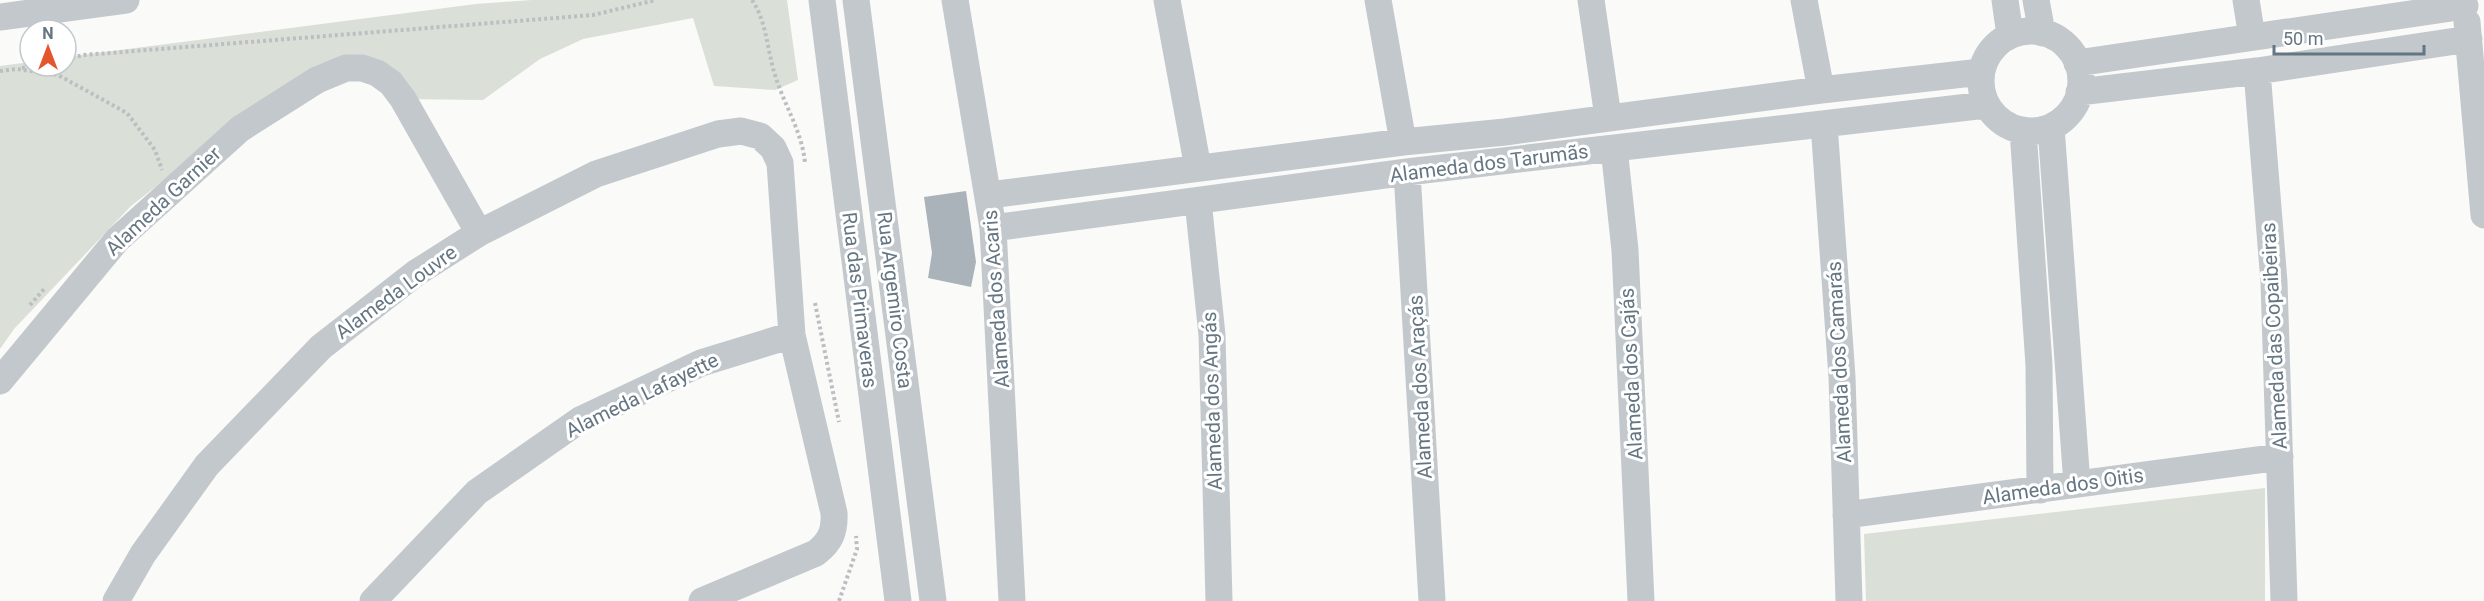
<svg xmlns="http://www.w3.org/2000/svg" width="2484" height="601" font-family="Roboto,sans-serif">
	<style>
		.green { fill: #dadfd7 }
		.building { fill: #aab3b9 }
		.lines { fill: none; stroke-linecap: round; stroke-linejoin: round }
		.path { stroke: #bbbfc2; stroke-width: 4; stroke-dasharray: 3 3; stroke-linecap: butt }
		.minor { stroke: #c3c8cc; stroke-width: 27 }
		.labels { text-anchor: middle; stroke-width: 6; stroke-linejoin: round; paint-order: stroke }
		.street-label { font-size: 20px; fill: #657683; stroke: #fff }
	</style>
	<rect width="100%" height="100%" fill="#fafaf8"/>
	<path class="green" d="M532,0h255l11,80 -23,10 -61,-4 -21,-68 -110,21 -43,20 -57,41 -80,-1 -41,-31 -120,51 -111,87 -117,123 -14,20v-283l30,-4v4h36v-9l410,-53z
		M2265,488v113h-399l-2,-67z"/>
	<path class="building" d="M966,191l10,71 -5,25 -43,-9 4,-25 -8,-56z"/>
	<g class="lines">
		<path class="path" d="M752,0c15,22 15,50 23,75 9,30 28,58 30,89
			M66,59l18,-4 509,-40 63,-15
			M22,68l11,-2
			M0,71l17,-2 41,6 69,38 28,37 7,20
			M815,303l24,119
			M30,305l15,-17
			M839,601l18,-52 -1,-13"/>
		<path class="minor" d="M822,0l76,601
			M856,0l77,601
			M955,0l38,228 19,373
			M1167,0l31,168
			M1378,0l25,142
			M1591,0l17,117
			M1804,0l17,90
			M2005,0l5,35
			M2036,0l6,33
			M2246,0l6,37
			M0,17l126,-17
			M2467,22l17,193
			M1981 81a50 50 0 1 1 100 0a50 50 0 1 1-100 0Z
			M2077,63l388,-57
			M2257,71l17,211 10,319
			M2079,92l178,-21 212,-32
			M1824,124l18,253 7,224
			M2051,127l26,357
			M2023,130l16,235 1,125
			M1614,148l11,102 16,351
			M1407,172l25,429
			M989,195l414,-53 102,-10 316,-42 160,-18
			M1198,201l14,134 7,266
			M993,228l414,-56 579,-67
			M0,381l117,-141 123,-111 77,-49 29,-12h16l15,5 14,10 12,16 76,134
			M1846,515l434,-58
			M116,601l27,-47 64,-89 114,-118 95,-74 63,-40 117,-59 122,-40 23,-3 19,5 13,12 7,15 12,172 42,178c1,19 -4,29 -18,40l-114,48
			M373,601l104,-109 103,-72 121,-57 91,-28"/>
	</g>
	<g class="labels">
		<g class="street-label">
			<text transform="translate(1489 163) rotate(-7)" y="7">Alameda dos Tarumãs</text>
			<text transform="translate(163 201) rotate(-43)" y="7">Alameda Garnier</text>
			<text transform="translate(396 292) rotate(-36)" y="7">Alameda Louvre</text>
			<text transform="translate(996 299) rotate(-94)" y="7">Alameda dos Acaris</text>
			<text transform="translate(860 300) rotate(83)" y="7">Rua das Primaveras</text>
			<text transform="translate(895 300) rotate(83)" y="7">Rua Argemiro Costa</text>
			<text transform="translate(2274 336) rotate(-93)" y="7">Alameda das Copaibeiras</text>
			<text transform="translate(1839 362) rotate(-93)" y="7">Alameda dos Camarás</text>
			<text transform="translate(1631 374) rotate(-93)" y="7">Alameda dos Cajás</text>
			<text transform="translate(1420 387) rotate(-93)" y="7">Alameda dos Araçás</text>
			<text transform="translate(642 395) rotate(-26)" y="7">Alameda Lafayette</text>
			<text transform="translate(1212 401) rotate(-92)" y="7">Alameda dos Angás</text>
			<text transform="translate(2063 486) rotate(-8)" y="7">Alameda dos Oitis</text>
		</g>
	</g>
	<g transform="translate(48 48)"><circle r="28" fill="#ffffff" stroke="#c1c8cd" stroke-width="1.5"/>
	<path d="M0-4.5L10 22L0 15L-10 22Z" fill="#e4572e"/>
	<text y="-9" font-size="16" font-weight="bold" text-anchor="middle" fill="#657683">N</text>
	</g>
	<path d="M2274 45v9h150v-9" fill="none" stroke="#657683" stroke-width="3"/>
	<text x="2283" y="45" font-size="18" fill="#657683" stroke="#ffffff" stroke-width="4.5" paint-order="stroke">50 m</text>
</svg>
